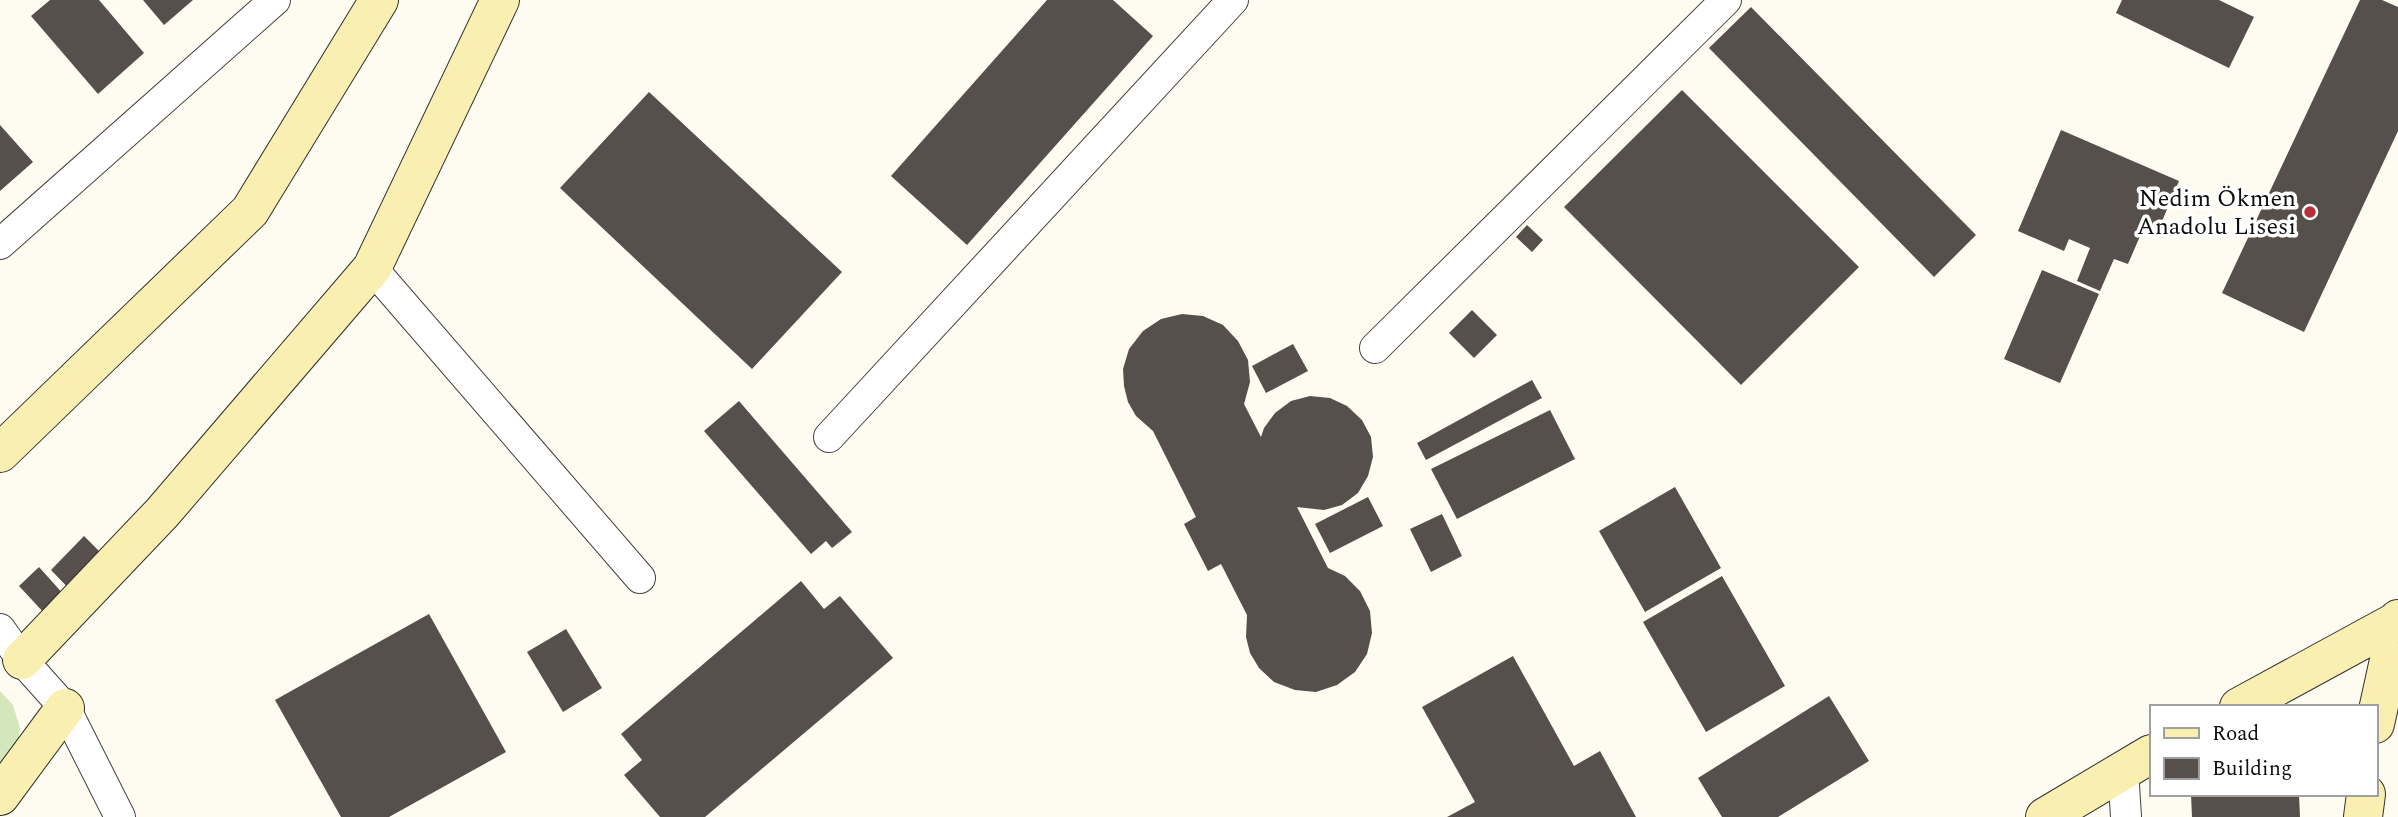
<svg xmlns="http://www.w3.org/2000/svg" width="2398" height="817" font-family="Spectral,serif">
	<style>
		.green { fill: #d4e7bc }
		.building { fill: #564f4c }
		.lines { fill: none; stroke-linecap: round; stroke-linejoin: round }
		.street-casing { stroke: #414141; stroke-width: 32 }
		.secondary-casing { stroke: #303030; stroke-width: 40 }
		.street { stroke: #fff; stroke-width: 30 }
		.secondary { stroke: #f9efb1; stroke-width: 38 }
		.poi-dot { fill: #b5303b; stroke: #fff; stroke-width: 2.5 }
		.labels { text-anchor: middle; stroke-width: 7; stroke-linejoin: round; paint-order: stroke }
		.poi-label { font-size: 24px; fill: #0e0e0e; stroke: #fff; text-anchor: end }
	</style>
	<rect width="100%" height="100%" fill="#fefbf1"/>
	<path class="green" d="M0,691l13,14 7,23 -7,45 -13,19z"/>
	<path class="building" d="M50,0h49l45,53 -46,41 -67,-78z
		M143,0h50l-29,25z
		M1047,0h66l40,36 -186,209 -76,-69z
		M2122,0h97l35,17 -25,51 -113,-55z
		M2360,0h22l16,7v124l-94,201 -82,-39z
		M1751,7l225,228 -42,42 -225,-229z
		M1682,90l177,177 -118,118 -177,-178z
		M649,92l193,180 -90,97 -192,-181z
		M0,125l33,37 -33,29z
		M2061,130l118,51 -22,52 -13,-6 -16,37 -14,-5 -14,32 -23,-10 13,-33 -21,-9 -5,12 -46,-20z
		M1527,225l16,15 -11,12 -16,-15z
		M2042,270l57,24 -39,89 -56,-24z
		M1472,310l25,25 -23,23 -25,-25z
		M1182,314l21,2 20,9 15,16 10,19 2,22 -6,22 17,33 3,-9 11,-15 16,-12 19,-5 20,2 17,8 15,14 9,17 2,20 -5,19 -10,17 -16,12 -18,5 -27,-3 31,61 17,8 15,15 10,20 2,22 -5,21 -12,18 -18,13 -21,7 -21,-2 -21,-8 -15,-14 -9,-15 -4,-16 1,-22 -26,-51 -13,7 -24,-47 12,-7 -43,-86 -17,-15 -8,-14 -4,-16 -1,-17 6,-20 14,-18 18,-12z
		M1293,344l15,27 -42,22 -14,-27z
		M1532,380l10,18 -116,62 -9,-17z
		M739,401l113,131 -20,16 -6,-7 -15,13 -107,-123z
		M1550,410l25,49 -118,60 -26,-50z
		M1675,487l46,81 -76,44 -46,-81z
		M1368,497l15,29 -53,27 -15,-29z
		M1442,514l20,42 -31,16 -21,-43z
		M84,536l29,29 -34,34 -28,-29z
		M39,567l26,29 -19,19 -27,-29z
		M1722,576l63,110 -79,46 -63,-110z
		M801,581l23,28 16,-13 53,62 -188,159h-45l-36,-42 18,-15 -21,-26z
		M429,614l77,138 -117,65h-48l-66,-117z
		M566,629l36,59 -39,24 -36,-60z
		M1513,656l61,110 26,-15 36,66h-189l28,-15 -53,-95z
		M1829,696l40,65 -91,56h-56l-24,-39z
		M2191,794h108l1,23h-108z"/>
	<g class="lines">
		<defs>
			<path id="street" d="M0,244l275,-244
				M372,268l268,310
				M1375,348l351,-348
				M829,437l404,-437
				M0,629l22,31 43,48 55,109
				M2123,769l3,48"/>
			<path id="secondary" d="M0,453l250,-242 129,-211
				M22,660l140,-147 210,-245 128,-268
				M2239,707l158,-86
				M2375,724l23,-105
				M0,796l65,-88
				M2045,817l106,-63
				M2363,817l3,-23"/>
		</defs>
		<use href="#street" class="street-casing"/>
		<use href="#secondary" class="secondary-casing"/>
		<use href="#street" class="street"/>
		<use href="#secondary" class="secondary"/>
	</g>
	<circle class="poi-dot" cx="2310" cy="212" r="7"/>
	<g class="labels">
		<g class="poi-label">
			<text x="2296" y="206">Nedim Ökmen<tspan x="2296" dy="28">Anadolu Lisesi</tspan></text>
		</g>
	</g>
	<rect x="2150" y="705" width="228" height="91" fill="#ffffff" stroke="#9f9f9f" stroke-width="2"/>
	<rect x="2164" y="728" width="35" height="10" fill="#f9efb1" stroke="#9f9f9f" stroke-width="2"/>
	<text x="2212" y="740" font-size="21" fill="#0e0e0e">Road</text>
	<rect x="2164" y="758" width="35" height="21" fill="#564f4c" stroke="#9f9f9f" stroke-width="2"/>
	<text x="2212" y="775" font-size="21" fill="#0e0e0e">Building</text>
</svg>
